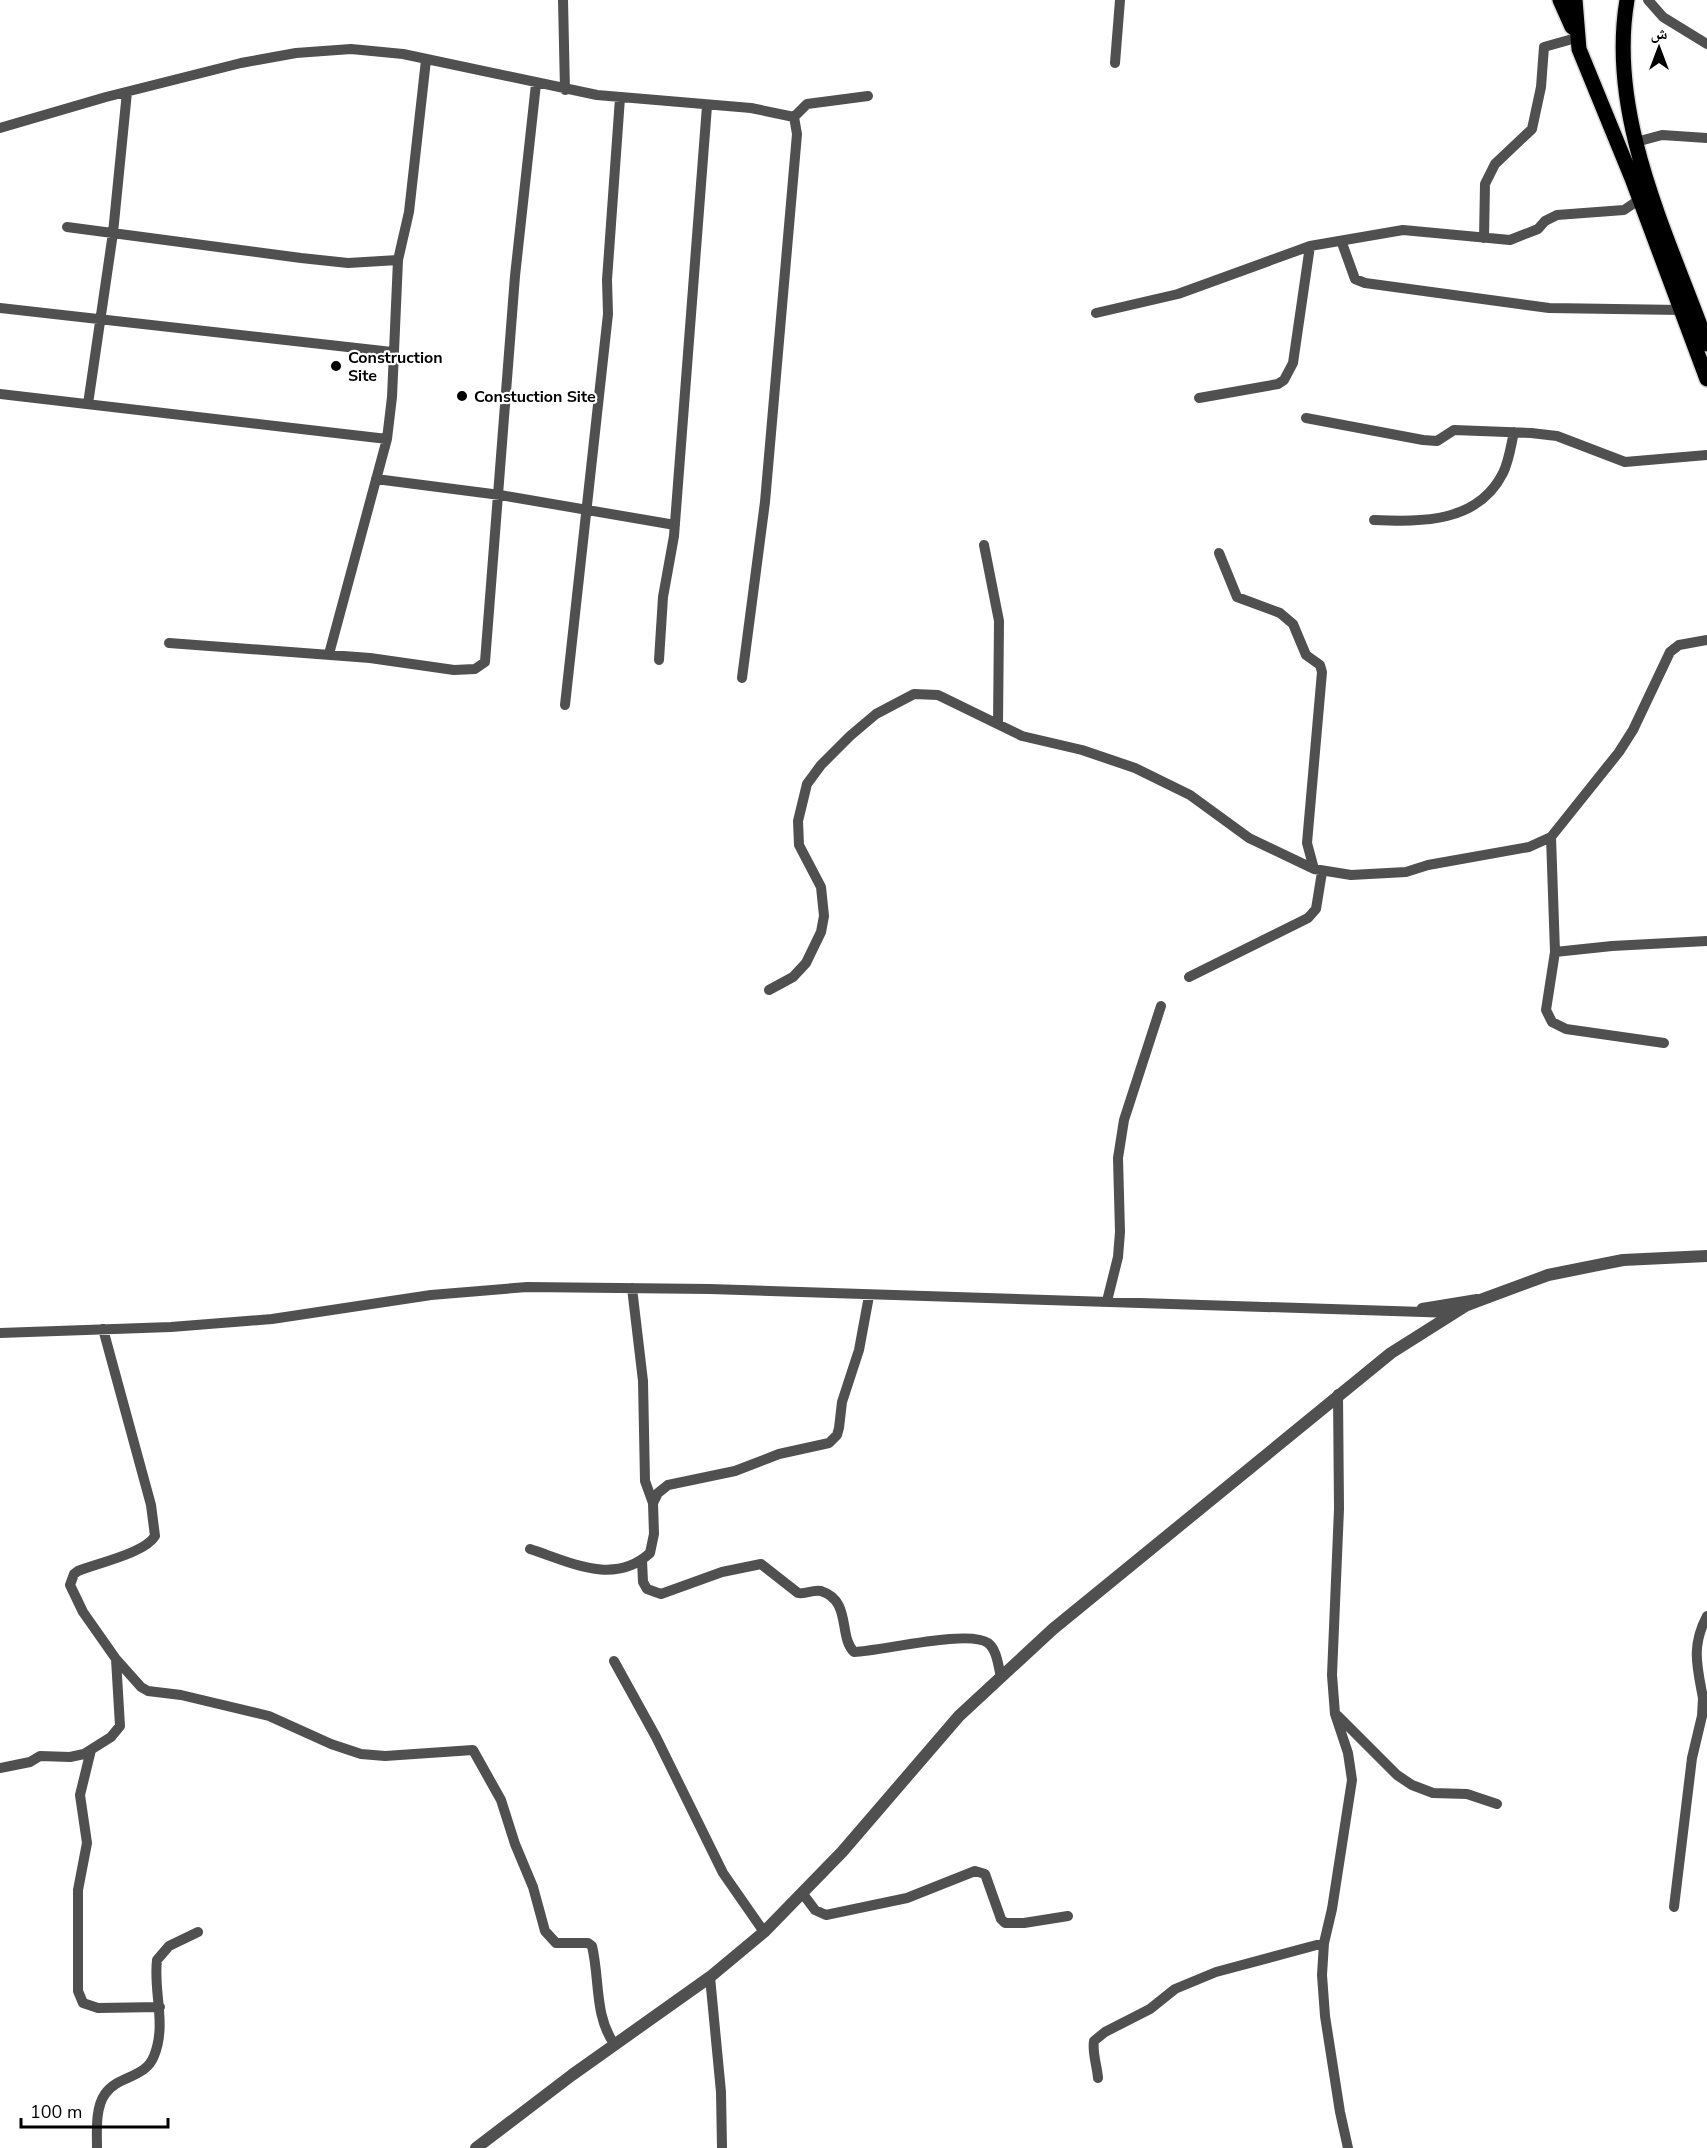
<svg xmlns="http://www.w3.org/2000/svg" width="1707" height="2148" font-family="'Nunito Sans','Noto Naskh Arabic',sans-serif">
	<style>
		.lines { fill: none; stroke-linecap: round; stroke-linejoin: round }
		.primary-casing { stroke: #dbdbdb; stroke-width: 18 }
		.minor { stroke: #505050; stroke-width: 10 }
		.tertiary { stroke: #505050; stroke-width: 12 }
		.primary { stroke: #000; stroke-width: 15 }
		.poi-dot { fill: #000; stroke: #fff; stroke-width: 2 }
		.labels { text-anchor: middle; stroke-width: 4.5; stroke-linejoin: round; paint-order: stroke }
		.poi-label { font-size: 16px; font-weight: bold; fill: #000; stroke: #fff; text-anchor: start }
	</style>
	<rect width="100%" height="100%" fill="#fff"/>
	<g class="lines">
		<defs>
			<path id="primary" d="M1560,0l12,27
				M1575,0l4,49 54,132 74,198
				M1627,0c-20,117 41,236 80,344"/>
		</defs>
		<use href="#primary" class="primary-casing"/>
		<path class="minor" d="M563,0l2,90
			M1648,0l15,17 44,27
			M1115,63l5,-63
			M0,128l106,-31 135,-34 55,-10 55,-4 52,5 194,41 154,13 43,9 13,-13 61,-8
			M1636,142l26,-7 45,3
			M67,227l234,31 47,5 50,-3
			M1484,238l1,-54 10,-20 37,-35 9,-42 3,-40 32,-9
			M1342,243l13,36 10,4 184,25 132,2
			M0,308l392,44
			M1096,313l82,-19 132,-48 93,-16 107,10 28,-11 7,-8 12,-6 67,-5 16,-11
			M0,394l387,45
			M1199,398l79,-14 6,-4 9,-17 17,-117
			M88,404l25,-171 14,-141
			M1306,418l117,22 14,1 17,-11 77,3 26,3 68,26 82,-7
			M376,479l124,16 175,30
			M1374,520c48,2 104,3 129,-47 6,-12 8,-28 11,-41
			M984,545l15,76 -1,103
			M1219,553l18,44 43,16 13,11 13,31 14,10 2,7 -15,171 7,26
			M169,643l201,15 84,12 21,-1 10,-7 30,-386 21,-192
			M329,654l58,-215 5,-42 6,-137 11,-48 17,-152
			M659,660l4,-63 11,-61 33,-430
			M742,678l23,-176 32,-368 -3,-17
			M565,705l43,-391 -1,-34 13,-182
			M1551,837l4,115 -9,58 6,12 14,7 98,14
			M1555,952l57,-6 95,-5
			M1189,977l119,-59 8,-9 6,-37
			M769,990l24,-13 13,-14 15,-31 3,-16 -3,-29 -22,-42 -1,-24 9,-37 14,-19 29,-29 26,-22 38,-20 24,1 84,41 60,14 53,18 55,27 59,43 65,31 37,6 55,-3 22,-7 101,-18 22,-10 68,-85 14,-22 37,-78 9,-7 28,-5
			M1107,1301l11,-44 2,-25 -2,-74 6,-38 37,-114
			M1422,1308l55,-9
			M0,1333l171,-6 101,-8 159,-24 96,-8 183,2 743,24
			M1338,1394l1,115 -7,166 3,39 13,39 4,27 -20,129 -8,34 -2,32 3,41 15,96 8,36
			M653,1503l5,-10 10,-8 67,-14 44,-17 50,-11 8,-8 2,-7 3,-26 17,-52 10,-54
			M530,1549c40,13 84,37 120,4l4,-19 -1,-31 -8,-22 -2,-100 -11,-93
			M642,1560l1,22 4,7 14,5 61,-22 39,-8 37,29c8,2 14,-4 23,-2 31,10 17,45 33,61 28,-1 115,-23 134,-9 9,7 10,22 13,34
			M1707,1616c-16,30 -10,50 -4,82l4,-1
			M116,1659l25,28 7,4 33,4 88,21 62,28 30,10 24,2 88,-6 28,50 14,44 18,43 12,44 11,12h32l4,3c8,33 2,71 23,99
			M614,1661l42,76 67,136 41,59
			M1338,1716l59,59 15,10 21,8 34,1 30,10
			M91,1750l-11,45 7,48 -9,47v101l5,12 15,5 62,-1
			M0,1768l30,-6 10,-6 30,1 14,-3 27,-17 9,-11 -4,-67 -33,-47 -13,-27 4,-11 4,-3c20,-8 67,-18 77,-35l-4,-31 -48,-176
			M803,1894l12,16 11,5 81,-17 68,-27 10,3 16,45 4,4h19l44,-7
			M1674,1907l18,-149 10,-42 1,-18
			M710,1977l11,115 1,56
			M1098,2078c-1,-13 -6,-25 -4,-37l11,-9 45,-23 25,-20 41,-17 108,-29
			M97,2148c0,-16 -2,-40 8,-54 13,-19 40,-15 49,-38 13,-32 -1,-64 3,-96l12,-14 29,-14"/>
		<path class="tertiary" d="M476,2148l96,-73 138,-98 54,-45 78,-80 117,-136 94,-87 338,-276 76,-48 81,-30 75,-15 84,-4"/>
		<use href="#primary" class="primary"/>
	</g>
	<g class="poi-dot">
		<circle cx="336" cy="366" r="6"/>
		<circle cx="462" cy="396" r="6"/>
	</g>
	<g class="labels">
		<g class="poi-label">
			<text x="348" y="363">Construction<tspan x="348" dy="18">Site</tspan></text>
			<text x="474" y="402">Constuction Site</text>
		</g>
	</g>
	<g transform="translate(1659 48)" stroke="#ffffff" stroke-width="4.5" paint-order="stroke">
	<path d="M0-4.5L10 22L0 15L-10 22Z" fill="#000000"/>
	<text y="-9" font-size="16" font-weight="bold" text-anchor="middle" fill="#000000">ش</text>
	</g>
	<path d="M21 2118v9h147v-9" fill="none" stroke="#000000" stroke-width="3"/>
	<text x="30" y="2118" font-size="18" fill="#000000" stroke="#ffffff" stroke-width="4.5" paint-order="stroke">100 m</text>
</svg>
